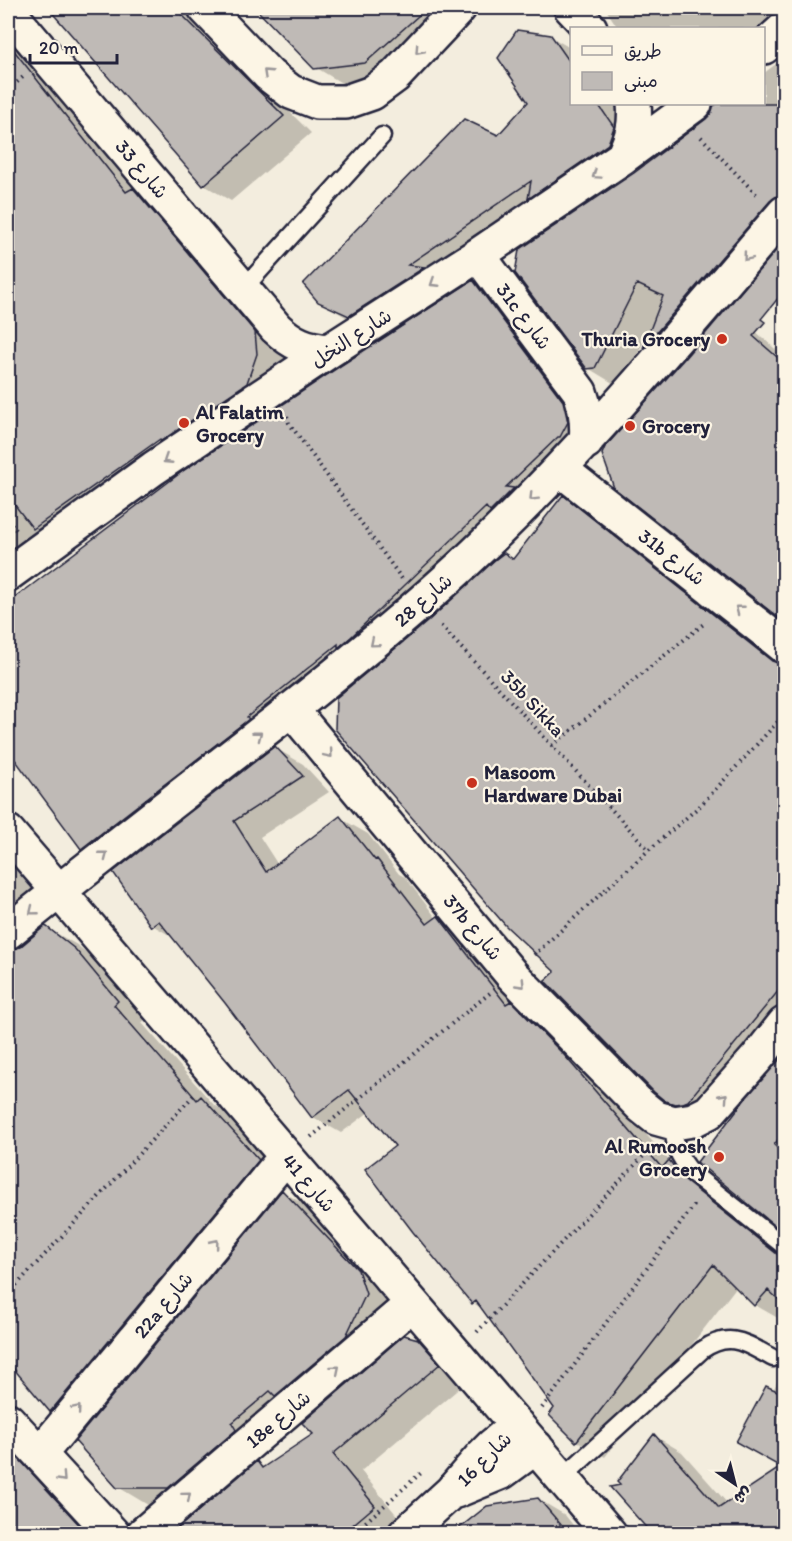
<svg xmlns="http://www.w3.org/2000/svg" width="792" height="1541" font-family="Itim,'Playpen Sans Arabic',sans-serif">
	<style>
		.shadow { fill: #0003 }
		.building { fill: #bfbab6; stroke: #22223b; stroke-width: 1.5 }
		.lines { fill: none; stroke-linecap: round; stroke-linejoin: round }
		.lane-casing { stroke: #22223b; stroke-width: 21 }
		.street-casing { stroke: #22223b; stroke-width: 38 }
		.path { stroke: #22223b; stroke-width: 4; stroke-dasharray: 1.5 4.5; stroke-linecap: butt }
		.lane { stroke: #fcf5e5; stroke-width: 16 }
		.street { stroke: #fcf5e5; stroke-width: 33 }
		.oneway { stroke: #9a9698 }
		.poi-dot { fill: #c8321e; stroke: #fcf5e5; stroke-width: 2 }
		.labels { text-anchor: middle; stroke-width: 4.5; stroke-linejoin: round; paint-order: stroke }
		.street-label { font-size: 20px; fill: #22223b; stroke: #fcf5e5 }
		.poi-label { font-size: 20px; font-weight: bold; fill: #22223b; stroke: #fcf5e5; text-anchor: start }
	</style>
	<rect width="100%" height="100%" fill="#f3edde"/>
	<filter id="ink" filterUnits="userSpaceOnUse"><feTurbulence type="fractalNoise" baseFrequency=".0167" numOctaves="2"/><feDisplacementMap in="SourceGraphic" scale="12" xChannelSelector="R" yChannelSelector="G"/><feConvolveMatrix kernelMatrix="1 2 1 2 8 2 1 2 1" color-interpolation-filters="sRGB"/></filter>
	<g filter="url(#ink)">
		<path class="shadow" d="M61,8h124l126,125 -80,68 -27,-16 -149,-172z
			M257,8h218l-80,71 -50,6 -30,-18z
			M605,8h179v24l-20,-4h-146z
			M8,12l275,338 3,21 -278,215z
			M551,37l21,12v55h43l28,41 -294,174 -30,-18 179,-164 32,-35z
			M784,58v174l-113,131 -26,-15 5,-15h-2l-25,50 -7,2 -28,-17 47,-194 72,-54 6,-7 1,-6 6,-3h44v-31z
			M784,244v62l-31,-26z
			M473,282l30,17 89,120 -212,235 -269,211 -29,-17 -61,-82 -13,-8v-153l176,-132z
			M753,329l31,28v264l-168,-134z
			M564,497l27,16 193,153v367l-90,83 -28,-16 -108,-128 -45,-412z
			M275,748l28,16 26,28 -69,45 18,28 62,-47 28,16 31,40 6,3 32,42 2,-1 27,16 126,138 79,91 26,15 16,21 71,56v64l-1,2 -28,-16 -18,-19 -132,171 -28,-16 -26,-26 5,-7 -73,-99 -10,-6 -59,-72 -17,-85 -28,-34 -28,21 -28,-16 -137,-178 -24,-14z
			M8,849l43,54 -32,40 -1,7 29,-22 30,17 27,22 42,51 -4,5 72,82 16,9 57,63 -207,250 -29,-16 -43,-51z
			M784,1056v175l-85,-69z
			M283,1192l29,17 75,79 8,23 -197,193 -50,1 -30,-18z
			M418,1341l30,17 20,23 -107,90 42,52 -12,11h-216l82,-71 9,5 49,-33z
			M784,1366v168h-131l-40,-46 10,-2 32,-50 27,16 46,52 55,-37 -10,-76z
			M8,1424l91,110h-91z
			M538,1499l27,16 15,19h-124l31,-27z"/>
		<path class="building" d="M48,8h127l109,108 -81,70z
			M255,8h172l-62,55 -51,6z
			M517,30l34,5 21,30v39h26l16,23 -6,17 -80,55 3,-18 -123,84 17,2 -76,49 -31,-14 -15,-18 161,-165 34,16 30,-33 -30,-44z
			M8,43l118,149 7,-4 122,144 2,22 -10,29 -86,58 -1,-2 -127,90 -25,-33z
			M717,104h67v91l-7,1 -7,5 -127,147 20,-52 -26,-12 -42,84 -8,1 -72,-96 4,-23 115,-77 72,-54 6,-7 1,-6z
			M784,241v50l-23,28 4,3 -12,14 31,27v259l-170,-134 -12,-34 3,-7 79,-88z
			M473,280l90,121 5,21 -8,15h-2l-52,50 8,1 -24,24 -4,-5 -135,130 -13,11v-4l-91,73 2,2 -168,130 -73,-99v-147l175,-132 156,-104z
			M563,495l209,166 9,3h3v320l-96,117 -5,2 -8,1 -10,-3 -11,-9 -109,-111 10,-9 -49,-46 -171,-197 1,-31 91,-76 65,-60 12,-9 9,6z
			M275,746l28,30 -69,45 32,51 74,-56 35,44 2,-1 50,65 11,-8 68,88 5,-3 53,54 98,113 7,-8 16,21 92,73 7,2v48l-16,-14 -14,16 -41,-41 -137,177 -27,-27 5,-7 -78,-107 -4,3 -59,-72 -48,-63 30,-23 -46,-56 -37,28 -87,-115 -66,-82 -8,6 -38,-55z
			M45,926l2,1 28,22 43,52 -4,4 83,95 4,-4 58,64 -209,252 -42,-50v-412h3l9,-3z
			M784,1054v78l-10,13 10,9v79l-87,-71 49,-64z
			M282,1190l76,80 8,24 -20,42 -71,60 -5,-5 -38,32 4,7 -68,58h-51l-42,-47z
			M404,1335l14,4 22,25 -107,90 42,52 -32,27h-171l85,-72 5,7 51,-34 -11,-11z
			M766,1386l18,8v139h-133l-41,-46 10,-2 -3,-3 37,-48 65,74 62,-41 -45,-25z
			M8,1447l76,83 1,3h-77z
			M538,1498l30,35h-115l34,-27z"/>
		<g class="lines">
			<defs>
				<path id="lane" d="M243,289l139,-153
					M674,1123c-1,22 4,33 18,50l92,73
					M562,1478l140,-128c29,-20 44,-6 71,8"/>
				<path id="street" d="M205,8l64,67 22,17 26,10h29l26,-9 23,-17 64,-68
					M571,8l19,20
					M8,11l268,317c17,16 30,21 53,23
					M764,47l20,-18
					M623,157c9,-19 13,-32 11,-53
					M478,255l102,137c6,17 8,31 6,50
					M560,469l224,177
					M8,574l146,-106 175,-117 149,-96 145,-98 72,-53
					M291,709l221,266 129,131 15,12 18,5 19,-3 16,-8 48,-54 27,-34
					M8,832l602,702
					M8,932c79,-64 159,-126 239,-188 76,-59 151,-119 221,-184 115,-108 214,-228 316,-347
					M8,1420l105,114
					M40,1454l246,-298
					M456,1491l46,-19 34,-25
					M143,1534l269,-230
					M405,1534l46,-42 30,-35 11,-11 25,-21"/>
			</defs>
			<use href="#lane" class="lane-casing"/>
			<use href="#street" class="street-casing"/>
			<path class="path" d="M8,90l15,-13
				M701,137l57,59
				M287,416l2,7 113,156
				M8,519l8,11
				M441,626l208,224
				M552,746l154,-124
				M534,955l115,-105 52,-45 83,-90
				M311,1137l179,-144
				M8,1294l186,-199
				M477,1332l174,-184
				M542,1408l154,-205
				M352,1534l69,-61"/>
			<use href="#lane" class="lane"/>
			<use href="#street" class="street"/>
		</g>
		<defs><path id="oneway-chevron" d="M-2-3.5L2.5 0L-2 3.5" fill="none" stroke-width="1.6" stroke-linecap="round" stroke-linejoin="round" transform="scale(1.5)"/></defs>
		<g class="oneway">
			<use href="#oneway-chevron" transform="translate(419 50) rotate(133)"/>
			<use href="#oneway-chevron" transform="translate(267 73) rotate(-137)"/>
			<use href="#oneway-chevron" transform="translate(596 175) rotate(146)"/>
			<use href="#oneway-chevron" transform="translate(747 257) rotate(130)"/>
			<use href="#oneway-chevron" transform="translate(434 283) rotate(147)"/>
			<use href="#oneway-chevron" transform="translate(167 460) rotate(147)"/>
			<use href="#oneway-chevron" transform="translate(533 497) rotate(135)"/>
			<use href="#oneway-chevron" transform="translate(739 609) rotate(-142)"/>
			<use href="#oneway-chevron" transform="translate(374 643) rotate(140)"/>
			<use href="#oneway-chevron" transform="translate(258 735) rotate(-38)"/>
			<use href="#oneway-chevron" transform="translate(329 754) rotate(50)"/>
			<use href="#oneway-chevron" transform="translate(104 855) rotate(-38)"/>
			<use href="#oneway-chevron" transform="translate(33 911) rotate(141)"/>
			<use href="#oneway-chevron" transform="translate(521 984) rotate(46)"/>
			<use href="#oneway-chevron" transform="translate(724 1097) rotate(-48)"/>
			<use href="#oneway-chevron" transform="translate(215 1243) rotate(-50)"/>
			<use href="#oneway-chevron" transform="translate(336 1369) rotate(-40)"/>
			<use href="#oneway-chevron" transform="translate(77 1409) rotate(-50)"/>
			<use href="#oneway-chevron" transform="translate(62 1478) rotate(47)"/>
			<use href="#oneway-chevron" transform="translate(187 1496) rotate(-40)"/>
		</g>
	</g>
	<g class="poi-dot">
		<circle cx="722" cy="339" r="6"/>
		<circle cx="184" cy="423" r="6"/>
		<circle cx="630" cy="426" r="6"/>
		<circle cx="472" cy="783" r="6"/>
		<circle cx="719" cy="1157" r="6"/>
	</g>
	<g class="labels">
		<g class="street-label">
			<text transform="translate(142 169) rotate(50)" y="7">شارع 33</text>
			<text transform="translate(524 316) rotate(53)" y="7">31c شارع</text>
			<text transform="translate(351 338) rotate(-33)" y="7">شارع النخل</text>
			<text transform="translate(672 557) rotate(38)" y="7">31b شارع</text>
			<text transform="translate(423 600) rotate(-41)" y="7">شارع 28</text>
			<text transform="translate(533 703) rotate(47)" y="7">35b Sikka</text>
			<text transform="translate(473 927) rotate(50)" y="7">37b شارع</text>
			<text transform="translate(309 1183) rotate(49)" y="7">شارع 41</text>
			<text transform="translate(163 1305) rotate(-50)" y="7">22a شارع</text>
			<text transform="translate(278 1419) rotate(-40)" y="7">18e شارع</text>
			<text transform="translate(484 1459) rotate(-45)" y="7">شارع 16</text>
		</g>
		<g class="poi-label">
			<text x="710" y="346" text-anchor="end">Thuria Grocery</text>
			<text x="196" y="419">Al Falatim<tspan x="196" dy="23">Grocery</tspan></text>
			<text x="642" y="433">Grocery</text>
			<text x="484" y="779">Masoom<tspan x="484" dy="23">Hardware Dubai</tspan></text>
			<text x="707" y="1153" text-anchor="end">Al Rumoosh<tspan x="707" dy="23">Grocery</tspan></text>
		</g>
	</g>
	<rect width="792" height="1541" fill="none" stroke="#fcf5e5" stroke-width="30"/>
	<rect x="15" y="15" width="762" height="1511" fill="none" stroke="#22223b" stroke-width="2" filter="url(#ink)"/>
	<rect x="570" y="27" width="195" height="78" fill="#fcf5e5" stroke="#a5a1a1" stroke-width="1.5"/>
	<rect x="582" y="46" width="30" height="9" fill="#fcf5e5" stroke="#a5a1a1" stroke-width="1.5"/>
	<text x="624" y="57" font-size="18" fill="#22223b">طريق</text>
	<rect x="582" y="72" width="30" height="18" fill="#bfbab6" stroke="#a5a1a1" stroke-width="1.5"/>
	<text x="624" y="87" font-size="18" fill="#22223b">مبنى</text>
	<g transform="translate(735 1484) rotate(145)" stroke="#fcf5e5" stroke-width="4.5" paint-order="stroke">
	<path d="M0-4.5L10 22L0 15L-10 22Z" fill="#22223b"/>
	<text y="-9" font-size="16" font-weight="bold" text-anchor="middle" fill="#22223b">ش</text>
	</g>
	<path d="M30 54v9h87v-9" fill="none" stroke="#22223b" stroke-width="3"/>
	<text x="39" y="54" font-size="18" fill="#22223b" stroke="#fcf5e5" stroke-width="4.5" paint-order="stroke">20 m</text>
</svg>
